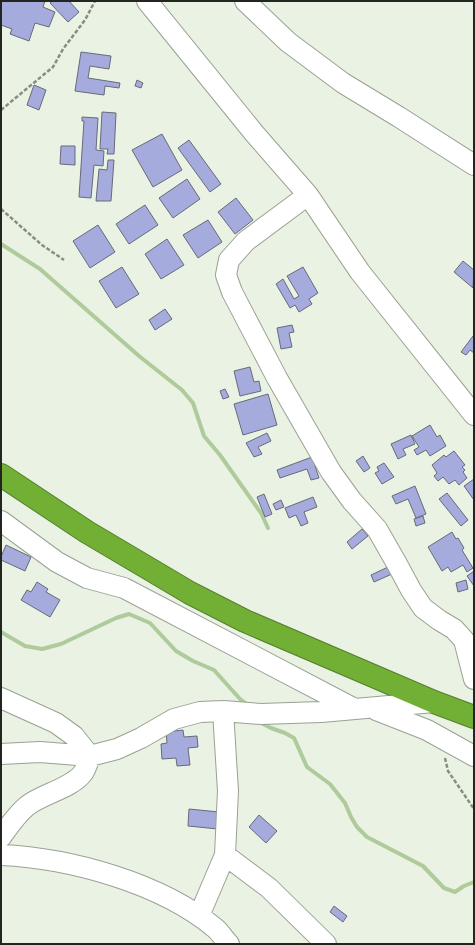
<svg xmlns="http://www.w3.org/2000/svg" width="475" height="945" font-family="'Varela Round',sans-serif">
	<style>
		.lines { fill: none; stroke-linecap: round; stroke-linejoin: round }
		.stream { stroke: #afcb9b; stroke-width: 4 }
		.building { fill: #a6abdd; stroke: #686a78 }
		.minor-casing { stroke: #99a194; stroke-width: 22 }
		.highway-casing { stroke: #567f2e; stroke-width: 24 }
		.path { stroke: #878d83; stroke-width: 2.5; stroke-dasharray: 4 2; stroke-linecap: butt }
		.minor { stroke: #fff; stroke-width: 20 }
		.highway { stroke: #72b035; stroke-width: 22 }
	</style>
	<rect width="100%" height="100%" fill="#e9f2e3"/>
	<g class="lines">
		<path class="stream" d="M1,244l39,25 99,87 43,34 11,13 11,33 16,19 41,58 7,15
			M1,632l24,14 17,3 19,-5 55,-26 13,-4 21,9 26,28 17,10 21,9 26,29 9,7
			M259,722l12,6 14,5 9,5 13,29 23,17 15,19 6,14 6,10 10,10 56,29 21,22 11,4 9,-6 10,-4"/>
	</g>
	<path class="building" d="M1,1h44l-2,6 12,5 -6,15 -14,-4 -6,18 -19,-7 2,-5 -11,-4z
		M53,1h16l10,11 -11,10 -18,-19z
		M81,52l30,4 -2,13 -19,-3 -2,12 32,5 -1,5 -14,-2 -1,9 -29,-4z
		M137,80l6,3 -2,5 -6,-2z
		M34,85l12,5 -7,20 -12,-5z
		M102,112l14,1 -2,41h-7l1,-5h-8z
		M82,117l16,1 -2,32 8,1 -1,15 -9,-1 -3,33 -12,-1 5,-76h-2z
		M162,134l20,36 -29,17 -21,-37z
		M189,140l32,44 -11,8 -32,-44z
		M61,146h14v19l-15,-1z
		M108,160h6l-3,41h-15l3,-32 8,1z
		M187,179l13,20 -27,19 -14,-20z
		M236,198l17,22 -18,14 -17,-22z
		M145,205l13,20 -29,19 -13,-20z
		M208,220l14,22 -24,16 -15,-23z
		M98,225l17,27 -25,16 -17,-27z
		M167,239l17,26 -23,14 -16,-25z
		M463,261l11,9 -1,18 -19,-16z
		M122,267l17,27 -23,14 -17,-27z
		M303,267l15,26 -9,6 3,5 -13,8 -4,-7 -5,3 -14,-24 7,-5 11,20 5,-3 -12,-20z
		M165,309l7,10 -17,11 -6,-10z
		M292,325l2,7 -5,1 3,14 -11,2 -4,-21z
		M473,336l1,1v16l-4,-3 -4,5 -5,-3z
		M250,367l4,15 5,-1 2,10 -21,5 -6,-25z
		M225,389l4,8 -6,2 -3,-8z
		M268,394l9,31 -34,10 -9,-31z
		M430,425l7,12 3,-2 6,11 -16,10 -4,-6 -9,5 -3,-5 5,-3 -7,-11z
		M267,433l4,8 -13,6 4,7 -8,3 -8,-14z
		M411,435l4,9 -12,5 3,6 -8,4 -7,-15z
		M454,451l11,14 -3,2 3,3 -2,2 4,6 -8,7 -4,-5 -6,4 -6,-7 -5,4 -4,-5 3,-3 -5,-8 12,-10 2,2z
		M363,456l7,12 -6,4 -8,-11z
		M312,457l7,21 -8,2 -4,-11 -27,9 -3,-8z
		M384,463l10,14 -12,7 -7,-11 4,-2 -2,-4z
		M474,479v21l-10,-14z
		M415,486l11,28 -10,4 -8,-19 -12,5 -4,-8z
		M447,493l21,27 -7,6 -22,-27z
		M264,494l8,20 -7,3 -8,-20z
		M313,497l4,10 -13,5 4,11 -7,3 -5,-11 -7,3 -4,-10z
		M281,500l3,7 -8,3 -3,-6z
		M423,516l2,7 -9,3 -2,-7z
		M362,529l6,7 -16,13 -5,-7z
		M452,532l4,7 2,-1 6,10 -2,2 11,18 -6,4 -4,-7 -12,7 -3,-5 -6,4 -14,-24z
		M6,545l25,12 -6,14 -24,-11v-3z
		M388,567l4,7 -18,8 -3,-7z
		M474,571v15l-7,-10z
		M466,580l2,9 -10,3 -2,-9z
		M37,582l11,7 -2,3 14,8 -10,17 -29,-17 6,-10 4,2z
		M183,730l1,7 13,-1 1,11 -10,1 2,17 -13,1 -1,-8 -14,1 -1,-15 6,-1 -1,-11z
		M189,809l30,3 -1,17 -30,-3z
		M259,815l18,16 -11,12 -17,-16z
		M334,906l13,10 -4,6 -13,-10z"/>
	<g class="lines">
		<defs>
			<path id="minor" d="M147,1l107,132 54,62 52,77 114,143
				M245,1l43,41 55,41 56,34 75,48
				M308,195l-62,46 -17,19 -3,15 6,17 45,86 54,94 21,29 25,28 20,35 14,26 12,18 16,12 15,9 10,11 10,39
				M1,521l56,41 30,16 37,10 231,121
				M1,698l55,25 18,13 16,20c-2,6 -4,13 -7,17 -11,15 -41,21 -56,33 -10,8 -18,20 -26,31
				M376,710l51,20 47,26
				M1,754l39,-2 50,4 27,-7 24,-11 33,-19 26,-7 23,-1 38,3 60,-2 113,-10
				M1,855c69,3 160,28 214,73 5,4 9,11 14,16
				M225,855l44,33 57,56
				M199,916l26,-61 3,-64 -5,-80"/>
			<path id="highway" d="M1,475l86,57 103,61 55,28 189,81 40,15"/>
		</defs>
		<use href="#minor" class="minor-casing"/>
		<use href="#highway" class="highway-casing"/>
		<path class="path" d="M1,110l52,-43 10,-18 22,-29 10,-19
			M1,209l41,36 22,15
			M445,758l3,13 26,38"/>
		<use href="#minor" class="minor"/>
		<use href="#highway" class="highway"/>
	</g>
	<rect width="475" height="945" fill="none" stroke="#222520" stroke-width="4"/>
</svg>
